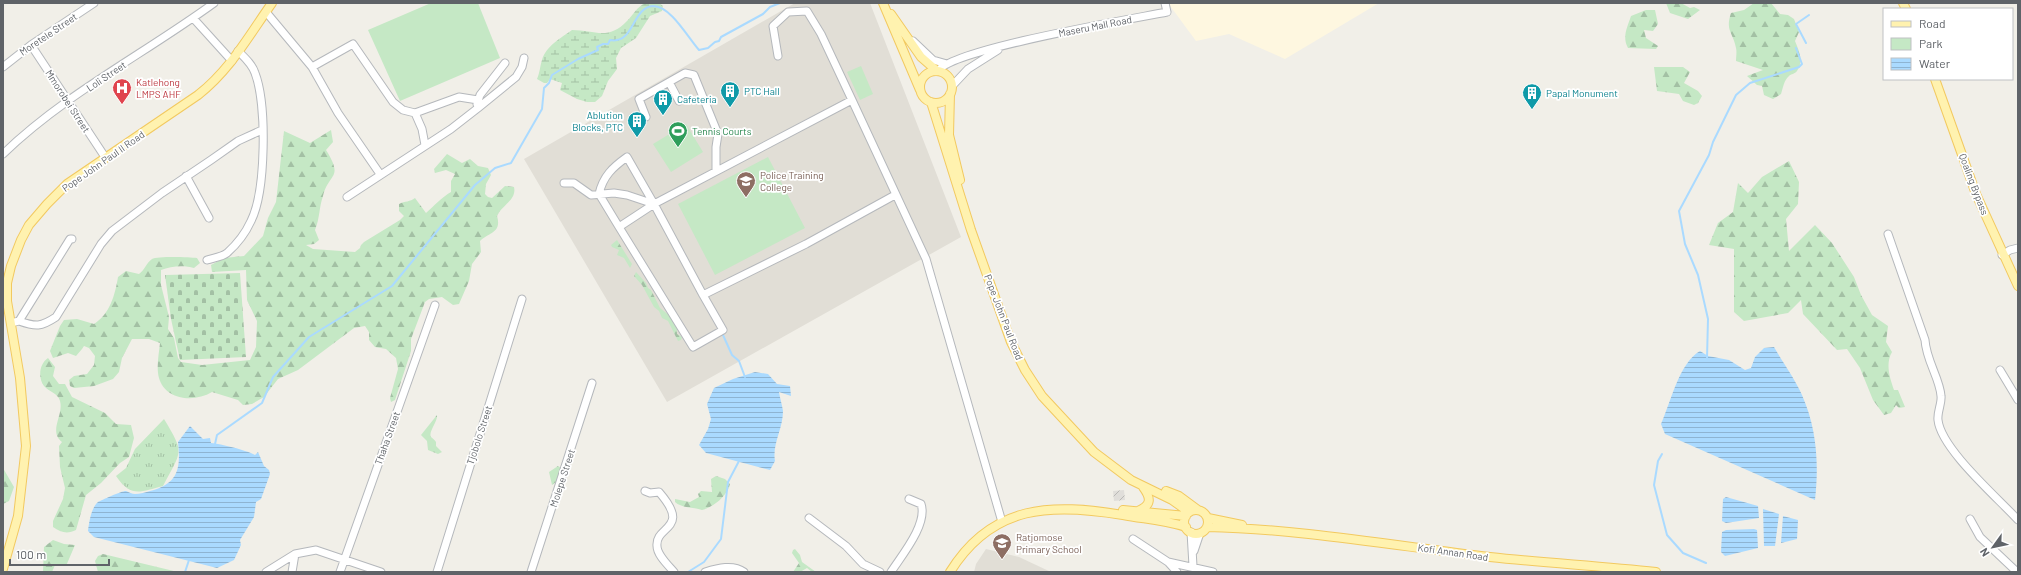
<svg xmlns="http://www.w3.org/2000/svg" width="2021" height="575" font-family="Barlow,sans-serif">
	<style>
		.commercial { fill: #fef7e0 }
		.industrial { fill: url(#industrial-furrows) }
		.education { fill: #e1ded6 }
		.grass { fill: url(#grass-tufts) }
		.forest { fill: url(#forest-firs) }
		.wetland { fill: url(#wetland-marsh) }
		.cemetery { fill: url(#cemetery-stones) }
		.park { fill: #c5e8c5 }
		.water { fill: url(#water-rules) }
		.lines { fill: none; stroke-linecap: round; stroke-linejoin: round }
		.stream { stroke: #aadaff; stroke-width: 2 }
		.minor-casing { stroke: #b5b8bc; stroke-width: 9 }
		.major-casing { stroke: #f2c960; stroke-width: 10 }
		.minor { stroke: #fff; stroke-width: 7 }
		.major { stroke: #fff2af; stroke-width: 8 }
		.labels { text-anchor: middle; stroke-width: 3.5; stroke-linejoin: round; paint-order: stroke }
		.street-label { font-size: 10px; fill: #5f6368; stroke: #fff }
		.health-label { font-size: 10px; fill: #be3a42; stroke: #fff; text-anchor: start }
		.culture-label { font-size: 10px; fill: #0d838f; stroke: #fff; text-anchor: start }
		.leisure-label { font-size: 10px; fill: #27864d; stroke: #fff; text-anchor: start }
		.education-label { font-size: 10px; fill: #785e54; stroke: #fff; text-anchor: start }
	</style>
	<defs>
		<pattern id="industrial-furrows" width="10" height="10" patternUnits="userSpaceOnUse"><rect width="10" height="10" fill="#e0deda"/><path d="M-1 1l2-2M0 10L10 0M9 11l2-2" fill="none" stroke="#b9b8b5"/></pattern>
		<pattern id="grass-tufts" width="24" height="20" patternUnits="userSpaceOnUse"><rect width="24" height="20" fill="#c5e8c5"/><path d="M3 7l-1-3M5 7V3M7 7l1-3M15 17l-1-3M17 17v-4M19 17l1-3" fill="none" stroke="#a3c0a4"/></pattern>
		<pattern id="forest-firs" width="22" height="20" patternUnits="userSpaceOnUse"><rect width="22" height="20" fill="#c5e8c5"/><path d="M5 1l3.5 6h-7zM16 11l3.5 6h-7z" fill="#a3c0a4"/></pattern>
		<pattern id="wetland-marsh" width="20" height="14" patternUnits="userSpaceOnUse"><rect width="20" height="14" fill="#c5e8c5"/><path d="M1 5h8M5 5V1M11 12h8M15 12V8" fill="none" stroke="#a3c0a4"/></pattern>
		<pattern id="cemetery-stones" width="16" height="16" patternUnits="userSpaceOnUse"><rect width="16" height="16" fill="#c5e8c5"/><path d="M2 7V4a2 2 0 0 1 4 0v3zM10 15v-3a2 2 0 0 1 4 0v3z" fill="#a3c0a4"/></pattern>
		<pattern id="water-rules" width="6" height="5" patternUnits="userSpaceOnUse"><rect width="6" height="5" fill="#aadaff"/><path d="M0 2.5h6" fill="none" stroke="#8eb4d2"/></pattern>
	</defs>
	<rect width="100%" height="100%" fill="#f1efe8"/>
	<path class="commercial" d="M1168,3h211l-94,56 -56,-25 -33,7z"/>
	<path class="industrial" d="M1124,490l1,10 -11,1 -1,-10z"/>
	<path class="education" d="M795,3h75l91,234 -294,165 -143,-243z
		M986,549l33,8 32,15h-77l2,-8z"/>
	<path class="grass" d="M164,419c21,35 18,31 -1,67 -23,6 -32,12 -47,-10l10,-8 9,-19z"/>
	<path class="forest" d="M1666,3h15l9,5 4,-1 6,3 -12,9 -18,-6z
		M1754,3h17l9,11 8,1 6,4 5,13 -4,9c4,10 9,20 2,30 -2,3 -6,3 -8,5 -5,4 -6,12 -8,18l-8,5 -9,-4 -2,-9 -5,-1 -10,-9 16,-6 -27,-9c0,-4 1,-9 0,-13 -3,-16 -11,-17 -5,-35l13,-3z
		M1646,10h9l3,14 -5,7 -9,-1 2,8 12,8 -2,3 -28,-1c-6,-11 -1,-20 3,-32z
		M1654,67h29l7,5 -6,11 14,8 4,5 -4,7 -4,2 -11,-4 -4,-7 -22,-3z
		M331,130l2,12 -7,8c18,29 3,22 -3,46 -4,11 -3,22 -8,34l4,10 -5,4 -8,1 7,4 42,3 5,-4 1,-3 3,-3 36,-22 4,-4 -5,-5v-7c6,-3 11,-2 16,-6l11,15c8,-7 16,-16 25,-21v-11l4,-7 -9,-4 -11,3 -1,-4 13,-15 15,9 8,-4 8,7 10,2 3,7 -5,9 -1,10 3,3 4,1 13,-12 9,1c3,13 -12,18 -17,29 5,17 -8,16 -17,25l1,11 -9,12 -3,17 -10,23 -6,1 -11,-8 -13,2 -4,3 -14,37v12l-16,49 -4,2 -1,-4 8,-29 -2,-11 -10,-9 -11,-2 -6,-7v-8l-4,-6 -11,2 -56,42 -20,9 -14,18 -12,7 -9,1 -5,-5 -26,-8c-18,11 -47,8 -53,-14 -3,-10 0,-25 1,-35l-11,-4h-17l-10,19 -3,14 -6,7 -19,7 -20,2 -4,-2 -1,-6 5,-4 13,-2 7,-9 1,-9 -6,-8 -5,-2 -2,3 -6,7 -8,-3 -15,5 -3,-7 10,-25 4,-6 13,-1 17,5c16,-10 21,-29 24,-47l8,-6 13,3c6,-4 7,-11 13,-15 5,-3 37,-2 45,-1l3,5 -6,5c-10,-3 -23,-2 -33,2v15l8,32 -1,12 6,9 4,20 3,4 21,3 48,-5 6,-13 1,-26 -10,-21 -1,-30 -34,2 -1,-7 13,-7 20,-2 19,-20 5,-18 8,-16 8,-71 26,12z
		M1789,161l10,21 -1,22 -12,15 3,32 26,-26 17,18 22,34 7,18 11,20 16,11 -2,16 6,10c-7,12 -2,26 2,38h4l7,17 -6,1 -3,-3 -5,8 -7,2 -11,-15 -13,-32 -13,-19 -10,1 -34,-36 -2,-14 -13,13 -44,8 -10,-9v-63l-25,-4 9,-22 15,-11 5,-29 10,10 14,-16z
		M617,240l15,24 -2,4 -6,-10 -7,-3 2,-5 -7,-3 -1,-2z
		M636,272l10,11 2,5 3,2 9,18 10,8 7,11v7l5,3 -1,3 -3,1 -10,-20 -6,-3 -3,-7 -5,-4 -12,-22 -8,-9z
		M48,358l7,9 -2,9 6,8h6l7,13 33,16 11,11 15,1 3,13 -5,19 -9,6 -19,20 -15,12 -10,35c-8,4 -15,3 -23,-3v-6l10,-22 2,-11 -5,-21 -1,-21 3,-4c-14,-11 2,-27 -2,-41 -2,-8 -11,-9 -16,-15 -6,-8 -5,-22 4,-28z
		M437,415c1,6 -9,17 -6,22 2,2 4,3 5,5v4l6,6 -4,2 -10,-4 -1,-9 -6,-6z
		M558,466l3,2 -5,14 -4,3 -3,-13z
		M3,468l11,19 -5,14 -6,3z
		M716,476l9,3 5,5c-3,12 -16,23 -28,26 -9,-3 -21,-2 -27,-8v-3l15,3 9,-5 -1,-3 3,-3 11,1 -1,-13z
		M53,540l11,4 11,1 -9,21 -8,-2 -3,1 -3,7h-9l1,-25z
		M795,549l5,6 2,7 14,10h-4l-5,-4 -7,4h-7l6,-9 -7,-10 1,-3z
		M103,554l75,18h-80l-3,-11 3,-5z"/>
	<path class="wetland" d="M645,3h14l4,3 -1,5 -12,5 -14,22 -15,10 -5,10 1,11 -9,12 -6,15 -7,6h-8l-10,-3 -17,-9 2,-7 -12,-4 -3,4h-3l-7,-4c3,-7 3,-13 5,-19 4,-14 19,-22 30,-30 23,0 36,11 55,-9 6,-6 10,-14 18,-18z"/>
	<path class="cemetery" d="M240,273l6,84 -66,3 -9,-41 -6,-44z"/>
	<path class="park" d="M431,3h47l22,55 -100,43 -32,-71z
		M861,66l12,28 -13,6 -13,-28z
		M686,124l17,28 -32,20 -18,-28z
		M768,157l37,71 -90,47 -37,-71z"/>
	<path class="water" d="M1774,347c9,16 21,32 28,48 15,34 17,69 13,105l-150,-66 -4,-10c10,-22 18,-61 39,-73l8,5 21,4 16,10 6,-2 4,-11 9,-9z
		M755,372l13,2 9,10 13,2 1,10 -12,-4c1,6 3,13 4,19 0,18 -11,33 -8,50l-5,9 -64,-17 -7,-8 9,-16 3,-10 -4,-15 7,-16 19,-9z
		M190,426l13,13 7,-1 1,5c10,1 35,7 44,12l3,-3 6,14 5,4 1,4 -9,25 -5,3 -2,15 -14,23 1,5 -7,15 -17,8 -123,-31 -6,-6c1,-8 3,-23 10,-29 4,-2 23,-11 28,-11 3,1 6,3 9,3 5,0 11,-2 15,-3 28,-7 31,-22 28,-49z
		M1726,497l32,9 1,12 -33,5 -4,-2 1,-22z
		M1763,509l16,5 -4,32h-11z
		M1783,516l15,4 -1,19 -16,4z
		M1754,529l3,1 1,18 -33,8 -4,-4 1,-20 4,-2z"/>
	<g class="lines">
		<path class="stream" d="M1806,43l-10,-19 13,-9
			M723,335l9,20 7,6 6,16
			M1707,358l1,-39 -10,-44 -13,-31 -6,-33 30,-56 4,-13 23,-47 14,-12 49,-16 3,-3 -6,-16
			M215,444l2,-9 45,-32 11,-26 36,-40 83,-51 83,-101 20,-17 16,-5 31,-54 2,-21 5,-5 3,-8 26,-16 20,-9 -1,-3 6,-3h5l2,-4c24,5 22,-33 43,-34 18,0 35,32 46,44l9,-2 7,-6 4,-1 2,-4 42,-23 7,-7 10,-4
			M1662,454l-4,7 -4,24 13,50 16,18 23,10
			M185,572l4,-12
			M688,572l16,-10 17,-23 7,-57 11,-21"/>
		<defs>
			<path id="minor" d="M266,12l46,55 26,46 42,61
				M193,18l39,43
				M913,41l20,19 14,4
				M31,45l74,112
				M778,56l-5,-30 15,-14 19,-1 14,23 31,66
				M3,67l28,-22 63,-42
				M312,67l41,-23 40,58 10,8 12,3 44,-16 19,3
				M938,71c14,-22 194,-52 229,-59l-2,-9
				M669,82l10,19
				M952,86l16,-17 30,-19
				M477,104l3,-9 25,-32
				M415,113l7,16 3,16
				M646,117l-7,-18 46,-26 9,2 24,59 -2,13v23
				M3,154c62,-60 141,-100 211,-151
				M186,176l23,42
				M564,183h10l17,12 23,-2 13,2 27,9
				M895,195l-89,49 -103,51 -49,-91 198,-104 74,159 76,263
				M347,197l104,-68 27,-21 38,-31 6,-10 2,-9
				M654,204l-35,23 74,120 30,-17 -20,-35
				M619,227l-20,-33c4,-18 14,-27 28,-37l27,47
				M1888,234l37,106c1,20 15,39 16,56 1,7 -4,16 -3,24 3,29 60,78 80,100
				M2002,255l8,-5 8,-2
				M207,260c6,-2 15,-3 20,-7 9,-8 19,-21 24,-32 15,-30 16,-117 4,-148 -3,-9 -10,-15 -17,-22
				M19,321c17,6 22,6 37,-4l45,-73 11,-13 50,-38 49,-33 27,-19 24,-11
				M15,322l4,-1 51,-82h2
				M2000,370l18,30
				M645,491l5,2 9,-1c33,38 -4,33 -2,54 0,9 11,19 17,26
				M809,518l37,28 17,18 17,8
				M1970,519l10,18 37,35
				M1191,532l2,34
				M1133,539l35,23 9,10
				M1194,551l6,-18
				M1168,562l45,10
				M266,572l29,-18 21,-4 65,22
				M292,572l3,-18
				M340,572l95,-267
				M437,572l85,-273
				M531,572l61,-189
				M705,572c13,-4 28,-8 39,0
				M891,572c11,-17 37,-48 30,-68l-12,-5"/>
			<path id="major" d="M883,3l37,87
				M1903,3l3,6
				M891,14l30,43 16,14
				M920 87a16 16 0 1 1 32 0a16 16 0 1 1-32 0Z
				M1935,79l41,115 42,92
				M950,94l-1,41 11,45
				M931,102l40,128 40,112 14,28 17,26 52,56 37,28 41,20 17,12
				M1166,491l13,5 19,14
				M1184 522a12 12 0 1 1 24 0a12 12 0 1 1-24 0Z
				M1123,510l63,6
				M1138,511c14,-6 13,-13 5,-24
				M1208,518l34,7
				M1207,527c95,2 189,19 283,30 55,6 111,9 166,15
				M3,569l15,-53 8,-70 -6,-68 -13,-77v-18l4,-17 10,-26 8,-15 18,-21 20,-20 131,-89c32,-25 50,-58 74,-92
				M950,572c42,-68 102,-69 173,-57 21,4 42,5 63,12"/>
		</defs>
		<use href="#minor" class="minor-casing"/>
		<use href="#major" class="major-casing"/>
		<use href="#minor" class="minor"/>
		<use href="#major" class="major"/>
	</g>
	<defs>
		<symbol id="hospital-pin" viewBox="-11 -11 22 30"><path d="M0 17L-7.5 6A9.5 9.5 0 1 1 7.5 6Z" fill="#e0444e" stroke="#fff"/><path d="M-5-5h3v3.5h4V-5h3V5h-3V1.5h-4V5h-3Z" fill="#fff"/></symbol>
		<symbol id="building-pin" viewBox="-11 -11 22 30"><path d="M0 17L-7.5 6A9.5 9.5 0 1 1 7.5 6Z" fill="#0f9aa8" stroke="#fff"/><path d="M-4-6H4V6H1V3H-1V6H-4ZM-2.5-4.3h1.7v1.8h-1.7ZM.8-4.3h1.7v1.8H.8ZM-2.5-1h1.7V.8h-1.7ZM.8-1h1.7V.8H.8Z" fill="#fff"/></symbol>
		<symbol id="stadium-pin" viewBox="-11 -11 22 30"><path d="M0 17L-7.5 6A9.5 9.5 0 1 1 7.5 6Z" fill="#2e9e5b" stroke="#fff"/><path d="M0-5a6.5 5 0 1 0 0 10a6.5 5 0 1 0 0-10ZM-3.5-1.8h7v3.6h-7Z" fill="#fff"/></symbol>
		<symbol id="university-pin" viewBox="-11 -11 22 30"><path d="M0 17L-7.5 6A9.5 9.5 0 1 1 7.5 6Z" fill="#8d6e63" stroke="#fff"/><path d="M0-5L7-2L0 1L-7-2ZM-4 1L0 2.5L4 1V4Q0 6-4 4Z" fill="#fff"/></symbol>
		<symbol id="school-pin" viewBox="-11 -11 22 30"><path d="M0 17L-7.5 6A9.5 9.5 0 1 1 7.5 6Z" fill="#8d6e63" stroke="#fff"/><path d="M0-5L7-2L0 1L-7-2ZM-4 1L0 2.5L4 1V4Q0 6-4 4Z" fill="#fff"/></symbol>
	</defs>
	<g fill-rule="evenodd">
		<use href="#hospital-pin" x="111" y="77" width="22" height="30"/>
		<use href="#building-pin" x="719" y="80" width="22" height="30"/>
		<use href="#building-pin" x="1521" y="82" width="22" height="30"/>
		<use href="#building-pin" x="652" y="88" width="22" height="30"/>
		<use href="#building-pin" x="626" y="110" width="22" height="30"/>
		<use href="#stadium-pin" x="667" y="120" width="22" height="30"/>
		<use href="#university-pin" x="735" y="170" width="22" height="30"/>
		<use href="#school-pin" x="991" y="532" width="22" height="30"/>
	</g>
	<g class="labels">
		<g class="street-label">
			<text transform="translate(1095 26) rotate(-11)" y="4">Maseru Mall Road</text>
			<text transform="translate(48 34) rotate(-34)" y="4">Moretele Street</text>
			<text transform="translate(106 76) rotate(-34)" y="4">Loli Street</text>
			<text transform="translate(68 101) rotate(57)" y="4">Mmorobei Street</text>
			<text transform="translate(103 161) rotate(-35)" y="4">Pope John Paul II Road</text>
			<text transform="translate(1974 184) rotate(69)" y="4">Qoaling Bypass</text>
			<text transform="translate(1004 317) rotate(69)" y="4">Pope John Paul Road</text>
			<text transform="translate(479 435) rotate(-72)" y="4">Tjobolo Street</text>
			<text transform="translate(387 438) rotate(-70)" y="4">Thaha Street</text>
			<text transform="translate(562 478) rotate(-72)" y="4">Molepe Street</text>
			<text transform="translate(1453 552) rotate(8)" y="4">Kofi Annan Road</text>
		</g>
		<g class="health-label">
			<text x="136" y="86">Katlehong<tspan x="136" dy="12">LMPS AHF</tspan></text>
		</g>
		<g class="culture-label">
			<text x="744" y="95">PTC Hall</text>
			<text x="1546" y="97">Papal Monument</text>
			<text x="677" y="103">Cafeteria</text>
			<text x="623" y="119" text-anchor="end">Ablution<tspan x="623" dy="12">Blocks, PTC</tspan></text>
		</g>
		<g class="leisure-label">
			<text x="692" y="135">Tennis Courts</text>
		</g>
		<g class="education-label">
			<text x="760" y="179">Police Training<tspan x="760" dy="12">College</tspan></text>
			<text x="1016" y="541">Ratjomose<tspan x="1016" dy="12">Primary School</tspan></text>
		</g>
	</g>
	<rect width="2021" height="575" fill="none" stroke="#5f6368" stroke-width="8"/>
	<rect x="1883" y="8" width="130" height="72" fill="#ffffff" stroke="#bfc1c3"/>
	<rect x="1891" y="21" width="20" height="6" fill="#fff2af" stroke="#bfc1c3"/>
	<text x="1919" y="28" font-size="12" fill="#5f6368">Road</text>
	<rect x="1891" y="38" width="20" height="12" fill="#c5e8c5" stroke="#bfc1c3"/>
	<text x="1919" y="48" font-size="12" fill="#5f6368">Park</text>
	<rect x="1891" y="58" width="20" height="12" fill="url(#water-rules)" stroke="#bfc1c3"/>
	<text x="1919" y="68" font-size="12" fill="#5f6368">Water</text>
	<g transform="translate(1993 547) rotate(237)" stroke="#ffffff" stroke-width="3" paint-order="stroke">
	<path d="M0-3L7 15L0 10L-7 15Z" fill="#5f6368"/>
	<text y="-6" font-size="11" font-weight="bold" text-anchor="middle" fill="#5f6368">N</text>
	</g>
	<path d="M10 559v6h99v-6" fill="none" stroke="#5f6368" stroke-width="2"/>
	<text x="16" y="559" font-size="12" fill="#5f6368" stroke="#ffffff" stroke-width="3" paint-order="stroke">100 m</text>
</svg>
